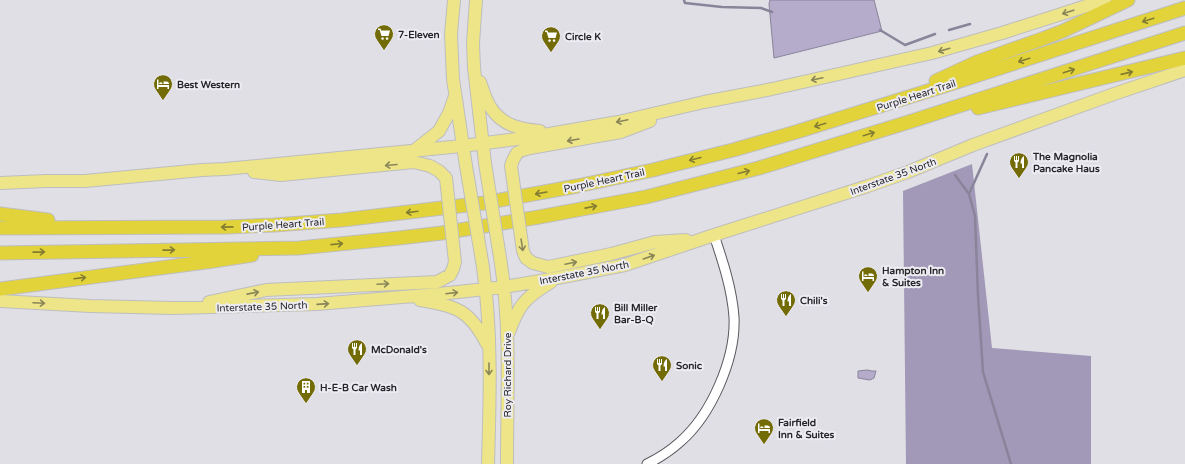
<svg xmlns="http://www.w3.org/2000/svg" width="1185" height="464" font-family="'Varela Round',sans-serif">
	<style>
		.forest { fill: #a199b7 }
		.water { fill: #b4acca; stroke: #8a849a }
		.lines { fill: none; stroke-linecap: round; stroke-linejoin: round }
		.stream { stroke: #8a849a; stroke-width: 2.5 }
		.minor-casing { stroke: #5a585e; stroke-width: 11 }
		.major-casing { stroke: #bebebf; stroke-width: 14 }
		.highway-casing { stroke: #bebebf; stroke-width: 15 }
		.minor { stroke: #fff; stroke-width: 9 }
		.major { stroke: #ede588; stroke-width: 12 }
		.highway { stroke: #e1d339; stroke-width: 13 }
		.major-bridge-casing { stroke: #bebebf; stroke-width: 14; stroke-linecap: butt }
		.major-bridge { stroke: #ede588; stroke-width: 12 }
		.oneway { stroke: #8a8658 }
		.oneway2 { stroke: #847c31 }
		.labels { text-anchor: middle; stroke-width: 4; stroke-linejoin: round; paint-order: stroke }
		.poi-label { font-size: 10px; font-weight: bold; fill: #272629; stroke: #edecf3; text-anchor: start }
		.street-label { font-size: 10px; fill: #272629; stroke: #edecf3 }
	</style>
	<rect width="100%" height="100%" fill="#e0dfe6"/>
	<path class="forest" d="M972,164l20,184 99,8v108h-185l-3,-273z"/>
	<path class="water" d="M770,0h104l8,31 -108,27 -5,-54z
		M867,370l5,1h4l-2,7 -4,2 -12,-2v-7z"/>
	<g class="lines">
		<path class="stream" d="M684,0l1,3 37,4 39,1 11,4
			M880,30l25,15 30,-11
			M949,30l21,-6
			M955,175l14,19 6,22 3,79 5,77 28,92
			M969,194l18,-40"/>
		<defs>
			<path id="minor" d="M647,464c12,-6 23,-13 33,-22 31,-27 56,-83 54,-125 -2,-28 -11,-55 -20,-82"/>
			<path id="major" d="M454,0l-3,34 2,45 13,87
				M476,0l-3,43 1,25 11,95
				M480,82c3,8 6,19 11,26 12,18 29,21 49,23
				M415,150l24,-19 10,-18 6,-17
				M517,153l6,-3 7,-2 91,-16 29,-11
				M254,172l27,3 133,-13 16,4
				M0,183l46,-2h39l117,-11 23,-1 237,-23 70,-9 86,-15 86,-20 68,-13 160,-36 70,-20 103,-33
				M533,263l15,4 63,-13 44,-12 31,-2
				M501,264c10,66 6,133 6,200
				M483,267c9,65 7,131 5,197
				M420,300c37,7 49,9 67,44
				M0,301l90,5 84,2 143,-4 122,-10 65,-7 53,-9 68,-13 89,-30 154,-49 40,-14 65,-27 141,-51 71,-24
				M209,302l57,-12 171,-8 13,-7
				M509,332c10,-28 17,-35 42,-50"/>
			<path id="highway" d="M936,81l41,-19 65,-23 21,-8 65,-31
				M978,108l207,-50
				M0,214l48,6
				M0,228l226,-1 48,-2 68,-5 142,-17 93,-17 76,-16 80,-20 63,-18 148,-46 241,-78
				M0,253l299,-5 100,-10 43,-5 97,-16 107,-20 113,-29 153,-47 273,-88
				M0,289l213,-28 39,-6"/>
		</defs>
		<use href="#minor" class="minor-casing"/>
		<use href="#major" class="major-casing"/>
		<use href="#highway" class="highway-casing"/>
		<use href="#minor" class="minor"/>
		<use href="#major" class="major"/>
		<use href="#highway" class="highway"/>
		<defs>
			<path id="major-bridge" d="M517,153l-4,7 -2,6 12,85 3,7 7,5
				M485,163l16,101
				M430,166l9,5 7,7 9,84 -2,7 -3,6
				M466,166l17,101"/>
		</defs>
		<use href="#major-bridge" class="major-bridge-casing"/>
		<use href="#major-bridge" class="major-bridge"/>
	</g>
	<defs><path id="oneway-shaft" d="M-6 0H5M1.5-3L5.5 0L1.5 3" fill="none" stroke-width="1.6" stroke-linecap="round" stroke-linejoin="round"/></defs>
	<g class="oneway">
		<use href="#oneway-shaft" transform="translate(1068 12) rotate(162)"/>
		<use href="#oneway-shaft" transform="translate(944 50) rotate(164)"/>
		<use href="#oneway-shaft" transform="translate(817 79) rotate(168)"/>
		<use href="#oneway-shaft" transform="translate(622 121) rotate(168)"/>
		<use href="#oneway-shaft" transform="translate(573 140) rotate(170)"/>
		<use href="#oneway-shaft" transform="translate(391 165) rotate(175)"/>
		<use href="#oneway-shaft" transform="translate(522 245) rotate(81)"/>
		<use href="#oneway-shaft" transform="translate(649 257) rotate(-19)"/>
		<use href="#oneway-shaft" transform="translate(571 263) rotate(-12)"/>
		<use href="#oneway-shaft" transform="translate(383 284) rotate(-3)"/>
		<use href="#oneway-shaft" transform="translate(253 293) rotate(-11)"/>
		<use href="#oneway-shaft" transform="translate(452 293) rotate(-7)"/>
		<use href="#oneway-shaft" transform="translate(39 303) rotate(3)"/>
		<use href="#oneway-shaft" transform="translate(323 304) rotate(-4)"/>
		<use href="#oneway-shaft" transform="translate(489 369) rotate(90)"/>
	</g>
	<g class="oneway2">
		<use href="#oneway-shaft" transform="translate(1148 20) rotate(162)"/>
		<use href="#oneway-shaft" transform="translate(1024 60) rotate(162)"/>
		<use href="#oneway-shaft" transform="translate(1069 71) rotate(-18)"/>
		<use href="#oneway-shaft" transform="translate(1127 73) rotate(-13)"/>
		<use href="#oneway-shaft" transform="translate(820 125) rotate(163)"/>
		<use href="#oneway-shaft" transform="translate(869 134) rotate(-17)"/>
		<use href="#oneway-shaft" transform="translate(695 159) rotate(166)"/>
		<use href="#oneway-shaft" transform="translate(744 172) rotate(-14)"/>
		<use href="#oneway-shaft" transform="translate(541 193) rotate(170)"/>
		<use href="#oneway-shaft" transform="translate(591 207) rotate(-11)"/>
		<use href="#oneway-shaft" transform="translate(412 212) rotate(173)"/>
		<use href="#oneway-shaft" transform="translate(227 227) rotate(179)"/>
		<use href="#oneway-shaft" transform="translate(337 244) rotate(-6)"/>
		<use href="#oneway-shaft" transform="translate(169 250) rotate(-1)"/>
		<use href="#oneway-shaft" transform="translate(39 252) rotate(-1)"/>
		<use href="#oneway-shaft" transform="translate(80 278) rotate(-7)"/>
	</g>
	<defs>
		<symbol id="supermarket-pin" viewBox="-11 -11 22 30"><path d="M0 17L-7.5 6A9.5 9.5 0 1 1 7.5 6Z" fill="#736b05" stroke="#edecf3"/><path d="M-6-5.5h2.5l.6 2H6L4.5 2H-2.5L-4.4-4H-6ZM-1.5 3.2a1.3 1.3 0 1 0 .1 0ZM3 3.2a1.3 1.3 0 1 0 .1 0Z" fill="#fff"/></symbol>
		<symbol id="hotel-pin" viewBox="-11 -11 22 30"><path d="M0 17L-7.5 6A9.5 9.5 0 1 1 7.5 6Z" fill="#736b05" stroke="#edecf3"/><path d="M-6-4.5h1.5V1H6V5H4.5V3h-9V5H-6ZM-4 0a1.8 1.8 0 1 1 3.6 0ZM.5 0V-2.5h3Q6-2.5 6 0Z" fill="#fff"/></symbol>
		<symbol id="restaurant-pin" viewBox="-11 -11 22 30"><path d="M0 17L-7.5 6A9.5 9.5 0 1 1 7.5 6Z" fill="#736b05" stroke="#edecf3"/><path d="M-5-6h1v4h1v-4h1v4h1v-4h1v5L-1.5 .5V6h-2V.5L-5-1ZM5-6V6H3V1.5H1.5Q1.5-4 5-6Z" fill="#fff"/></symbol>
		<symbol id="building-pin" viewBox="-11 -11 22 30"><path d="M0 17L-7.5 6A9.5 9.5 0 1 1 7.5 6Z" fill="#736b05" stroke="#edecf3"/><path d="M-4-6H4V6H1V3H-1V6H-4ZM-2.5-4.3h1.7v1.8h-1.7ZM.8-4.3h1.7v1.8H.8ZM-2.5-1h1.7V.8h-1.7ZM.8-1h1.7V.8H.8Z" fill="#fff"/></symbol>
	</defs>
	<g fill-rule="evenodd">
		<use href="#supermarket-pin" x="373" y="23" width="22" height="30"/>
		<use href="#supermarket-pin" x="540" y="25" width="22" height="30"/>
		<use href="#hotel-pin" x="152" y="73" width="22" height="30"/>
		<use href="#restaurant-pin" x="1008" y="151" width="22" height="30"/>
		<use href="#hotel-pin" x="857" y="265" width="22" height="30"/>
		<use href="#restaurant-pin" x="775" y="289" width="22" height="30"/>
		<use href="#restaurant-pin" x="589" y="302" width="22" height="30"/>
		<use href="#restaurant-pin" x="346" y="338" width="22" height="30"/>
		<use href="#restaurant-pin" x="651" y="354" width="22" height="30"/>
		<use href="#building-pin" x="295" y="376" width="22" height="30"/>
		<use href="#hotel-pin" x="753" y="417" width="22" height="30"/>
	</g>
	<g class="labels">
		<g class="poi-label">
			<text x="398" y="38">7-Eleven</text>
			<text x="565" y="40">Circle K</text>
			<text x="177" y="88">Best Western</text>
			<text x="1033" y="160">The Magnolia<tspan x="1033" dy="12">Pancake Haus</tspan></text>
			<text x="882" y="274">Hampton Inn<tspan x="882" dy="12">&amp; Suites</tspan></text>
			<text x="800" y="304">Chili's</text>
			<text x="614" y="311">Bill Miller<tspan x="614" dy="12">Bar-B-Q</tspan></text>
			<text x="371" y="353">McDonald's</text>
			<text x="676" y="369">Sonic</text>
			<text x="320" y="391">H-E-B Car Wash</text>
			<text x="778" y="426">Fairfield<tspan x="778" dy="12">Inn &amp; Suites</tspan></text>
		</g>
		<g class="street-label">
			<text transform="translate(916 95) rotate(-18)" y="4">Purple Heart Trail</text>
			<text transform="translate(893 176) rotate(-20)" y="4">Interstate 35 North</text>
			<text transform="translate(604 180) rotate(-12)" y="4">Purple Heart Trail</text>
			<text transform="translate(283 224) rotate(-4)" y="4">Purple Heart Trail</text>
			<text transform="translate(584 272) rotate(-11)" y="4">Interstate 35 North</text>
			<text transform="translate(262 306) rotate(-2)" y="4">Interstate 35 North</text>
			<text transform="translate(507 375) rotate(-90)" y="4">Roy Richard Drive</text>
		</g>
	</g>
</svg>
